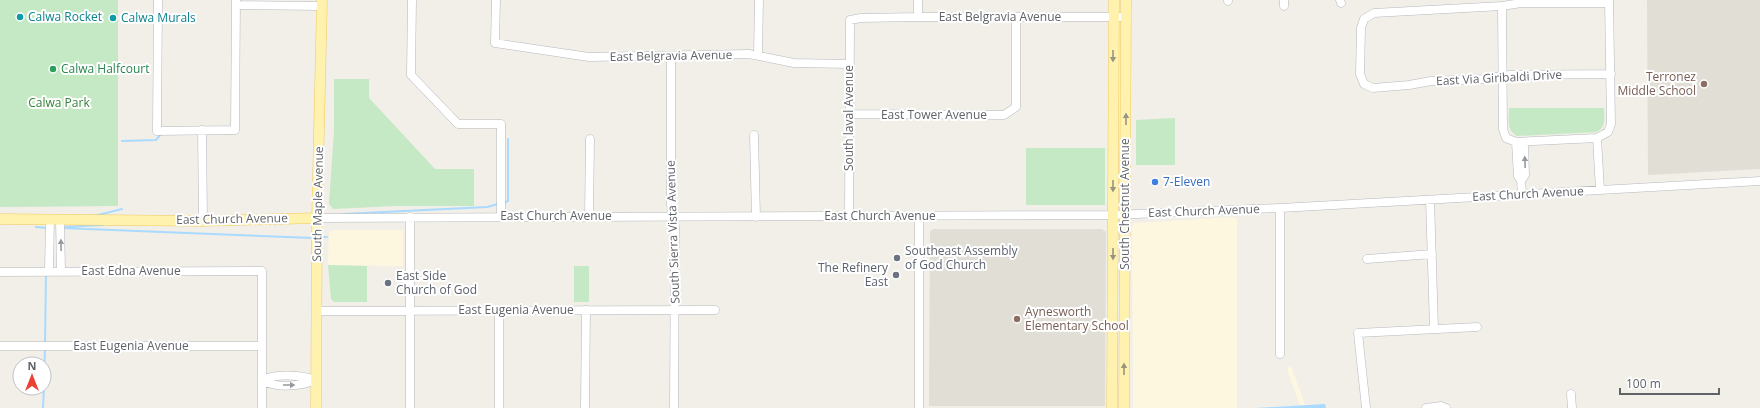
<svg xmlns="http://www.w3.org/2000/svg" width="1760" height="408" font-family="'Open Sans',sans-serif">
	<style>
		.commercial { fill: #fef7e0 }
		.education { fill: #e1ded6 }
		.green { fill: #c5e8c5 }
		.water { fill: #aadaff }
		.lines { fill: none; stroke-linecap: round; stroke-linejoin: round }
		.stream { stroke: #aadaff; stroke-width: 2 }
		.minor-casing { stroke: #b5b8bc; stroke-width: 9 }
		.major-casing { stroke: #f2c960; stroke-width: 11 }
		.minor { stroke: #fff; stroke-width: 8 }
		.major { stroke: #fff2af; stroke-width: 10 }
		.oneway { fill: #979581 }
		.oneway2 { fill: #979a9d }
		.culture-dot { fill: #0f9aa8; stroke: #fff; stroke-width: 1.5 }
		.leisure-dot { fill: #2e9e5b; stroke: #fff; stroke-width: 1.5 }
		.education-dot { fill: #8d6e63; stroke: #fff; stroke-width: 1.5 }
		.shop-dot { fill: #3f7fe0; stroke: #fff; stroke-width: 1.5 }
		.worship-dot { fill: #6b7280; stroke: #fff; stroke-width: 1.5 }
		.labels { text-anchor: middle; stroke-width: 4; stroke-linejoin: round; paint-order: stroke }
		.culture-label { font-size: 12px; fill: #0d838f; stroke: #fff; text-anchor: start }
		.street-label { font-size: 12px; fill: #5f6368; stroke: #fff }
		.leisure-label { font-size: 12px; fill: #27864d; stroke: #fff; text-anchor: start }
		.education-label { font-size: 12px; fill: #785e54; stroke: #fff; text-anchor: end }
		.park-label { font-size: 12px; fill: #348238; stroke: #fff }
		.shop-label { font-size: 12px; fill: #366cbe; stroke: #fff; text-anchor: start }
		.worship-label { font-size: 12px; fill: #5b616d; stroke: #fff; text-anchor: start }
	</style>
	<rect width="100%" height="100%" fill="#f1efe8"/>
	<path class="commercial" d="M1233,217l4,2v189h-104l-1,-182 3,-3z
		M334,230h69v36l-75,-1 1,-33z
		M1291,366l14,39 -5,1 -13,-37z"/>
	<path class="education" d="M1647,0h113v169l-112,6z
		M933,229h169l4,3 -1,174h-176l1,-174z"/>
	<path class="green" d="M0,0h118v206l-118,1z
		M334,79h35v19l66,71h39v37h-80l-61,3 -4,-5 5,-73z
		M1509,108h95c0,10 3,19 -8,24l-79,4c-11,-6 -8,-17 -8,-28z
		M1175,118v47h-39v-45z
		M1026,148h79v57h-79z
		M328,265l39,1v36h-33l-3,-3z
		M574,266h15v36h-15z"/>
	<path class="water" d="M1325,404l1,4h-71z"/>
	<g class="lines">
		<path class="stream" d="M122,141l34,-1 5,-6
			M503,203l5,-2v-62
			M343,214l144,-7 11,-3
			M94,216l28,-7
			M36,227l11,1
			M62,227l41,-2
			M62,228l251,10
			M320,237h7
			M45,343l1,-69
			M44,379l1,-31
			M43,408l1,-20"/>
		<defs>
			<path id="minor" d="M158,0l-1,131 78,-1 1,-130
				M412,0l-1,75 47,49h43v92
				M496,0l-1,43 94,14 160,-3 45,9 54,1
				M918,0v17
				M1228,0v1
				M1284,0v6
				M1340,0l1,3
				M1609,3h-88l-19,3 -128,7 -10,6 -3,9 -1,46 4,10 9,4 36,-3 22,-4 53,-2 26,-4 101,-1
				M236,5l86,1
				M1502,6l1,123 3,9 10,4 81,-4 11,-6 3,-8 -2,-124
				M758,55l1,-55
				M671,56v149l4,22 -1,181
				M849,114l155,1 12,-8v-90
				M202,130l1,91
				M754,135l2,82
				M1597,138l3,52
				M1516,142l2,34 3,5 1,14
				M1521,181l4,-6 -1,-33
				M1430,200l4,128
				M1280,208v146
				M589,216l1,-77
				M849,216l1,-196 11,-2 57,-1h208
				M317,218l796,-3 167,-7 480,-27
				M60,219l1,52
				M1367,259l65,-5
				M49,271l1,-52
				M0,272l262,-1v137
				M499,310v98
				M317,311l398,-1
				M0,346h262
				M262,380c14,9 39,6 54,0
				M262,380c15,-7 39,-5 54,0
				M1571,394l1,14
				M410,408v-191
				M585,408l1,-98
				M919,408v-192
				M1366,408l-8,-75 119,-6
				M1426,408l15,-2 5,2"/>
			<path id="major" d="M0,219l203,2 114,-3
				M316,408l1,-190 5,-218
				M1112,408l2,-408
				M1124,408l2,-408"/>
		</defs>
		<use href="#minor" class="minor-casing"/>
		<use href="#major" class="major-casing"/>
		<use href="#minor" class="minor"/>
		<use href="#major" class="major"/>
	</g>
	<defs><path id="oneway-solid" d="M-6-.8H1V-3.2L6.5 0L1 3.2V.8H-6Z"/></defs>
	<g class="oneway">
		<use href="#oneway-solid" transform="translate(1113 56) rotate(90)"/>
		<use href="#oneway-solid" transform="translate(1126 119) rotate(-90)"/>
		<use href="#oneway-solid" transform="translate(1113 186) rotate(90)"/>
		<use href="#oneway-solid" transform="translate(1113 254) rotate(90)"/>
		<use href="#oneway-solid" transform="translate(1124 369) rotate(-90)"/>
	</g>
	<g class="oneway2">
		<use href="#oneway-solid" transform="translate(1525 162) rotate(-92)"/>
		<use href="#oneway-solid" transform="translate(61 245) rotate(-91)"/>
		<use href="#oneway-solid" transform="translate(289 385)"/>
	</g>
	<g class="culture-dot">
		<circle cx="20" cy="17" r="4"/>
		<circle cx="113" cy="18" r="4"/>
	</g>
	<circle class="leisure-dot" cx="53" cy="69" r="4"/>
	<g class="education-dot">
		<circle cx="1704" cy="84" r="4"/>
		<circle cx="1017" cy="319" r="4"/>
	</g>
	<circle class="shop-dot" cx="1155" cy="182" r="4"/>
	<g class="worship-dot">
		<circle cx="897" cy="258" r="4"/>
		<circle cx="896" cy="275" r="4"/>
		<circle cx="388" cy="283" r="4"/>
	</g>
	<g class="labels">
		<g class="culture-label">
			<text x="28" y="21">Calwa Rocket</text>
			<text x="121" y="22">Calwa Murals</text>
		</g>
		<g class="street-label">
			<text x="1000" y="21">East Belgravia Avenue</text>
			<text transform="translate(671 56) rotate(-1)" y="4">East Belgravia Avenue</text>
			<text transform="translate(1499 78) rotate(-3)" y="4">East Via Giribaldi Drive</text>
			<text x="934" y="119">East Tower Avenue</text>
			<text transform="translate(849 118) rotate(-90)" y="4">South laval Avenue</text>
			<text transform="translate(1528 194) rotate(-3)" y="4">East Church Avenue</text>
			<text transform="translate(318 204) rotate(-89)" y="4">South Maple Avenue</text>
			<text transform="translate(1125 204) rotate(-90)" y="4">South Chestnut Avenue</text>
			<text transform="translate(1204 211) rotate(-2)" y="4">East Church Avenue</text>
			<text x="556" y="220">East Church Avenue</text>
			<text x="880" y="220">East Church Avenue</text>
			<text transform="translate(232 219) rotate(-1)" y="4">East Church Avenue</text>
			<text transform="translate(673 232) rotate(-92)" y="4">South Sierra Vista Avenue</text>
			<text x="131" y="275">East Edna Avenue</text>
			<text x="516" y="314">East Eugenia Avenue</text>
			<text x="131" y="350">East Eugenia Avenue</text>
		</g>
		<g class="leisure-label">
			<text x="61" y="73">Calwa Halfcourt</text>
		</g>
		<g class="education-label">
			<text x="1696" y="81">Terronez<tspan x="1696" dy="14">Middle School</tspan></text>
			<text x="1025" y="316" text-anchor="start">Aynesworth<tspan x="1025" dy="14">Elementary School</tspan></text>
		</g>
		<g class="park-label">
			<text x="59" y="107">Calwa Park</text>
		</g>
		<g class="shop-label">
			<text x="1163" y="186">7-Eleven</text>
		</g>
		<g class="worship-label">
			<text x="905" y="255">Southeast Assembly<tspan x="905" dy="14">of God Church</tspan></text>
			<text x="888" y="272" text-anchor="end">The Refinery<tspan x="888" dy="14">East</tspan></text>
			<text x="396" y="280">East Side<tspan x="396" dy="14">Church of God</tspan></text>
		</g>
	</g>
	<g transform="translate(32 376)"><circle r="19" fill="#ffffff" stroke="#bfc1c3"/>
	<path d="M0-3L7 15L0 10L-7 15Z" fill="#ea4335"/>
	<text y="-6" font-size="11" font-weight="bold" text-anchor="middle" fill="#5f6368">N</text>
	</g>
	<path d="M1620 388v6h99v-6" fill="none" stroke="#5f6368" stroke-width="2"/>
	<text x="1626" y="388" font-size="12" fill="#5f6368" stroke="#ffffff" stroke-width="3" paint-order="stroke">100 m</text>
</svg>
